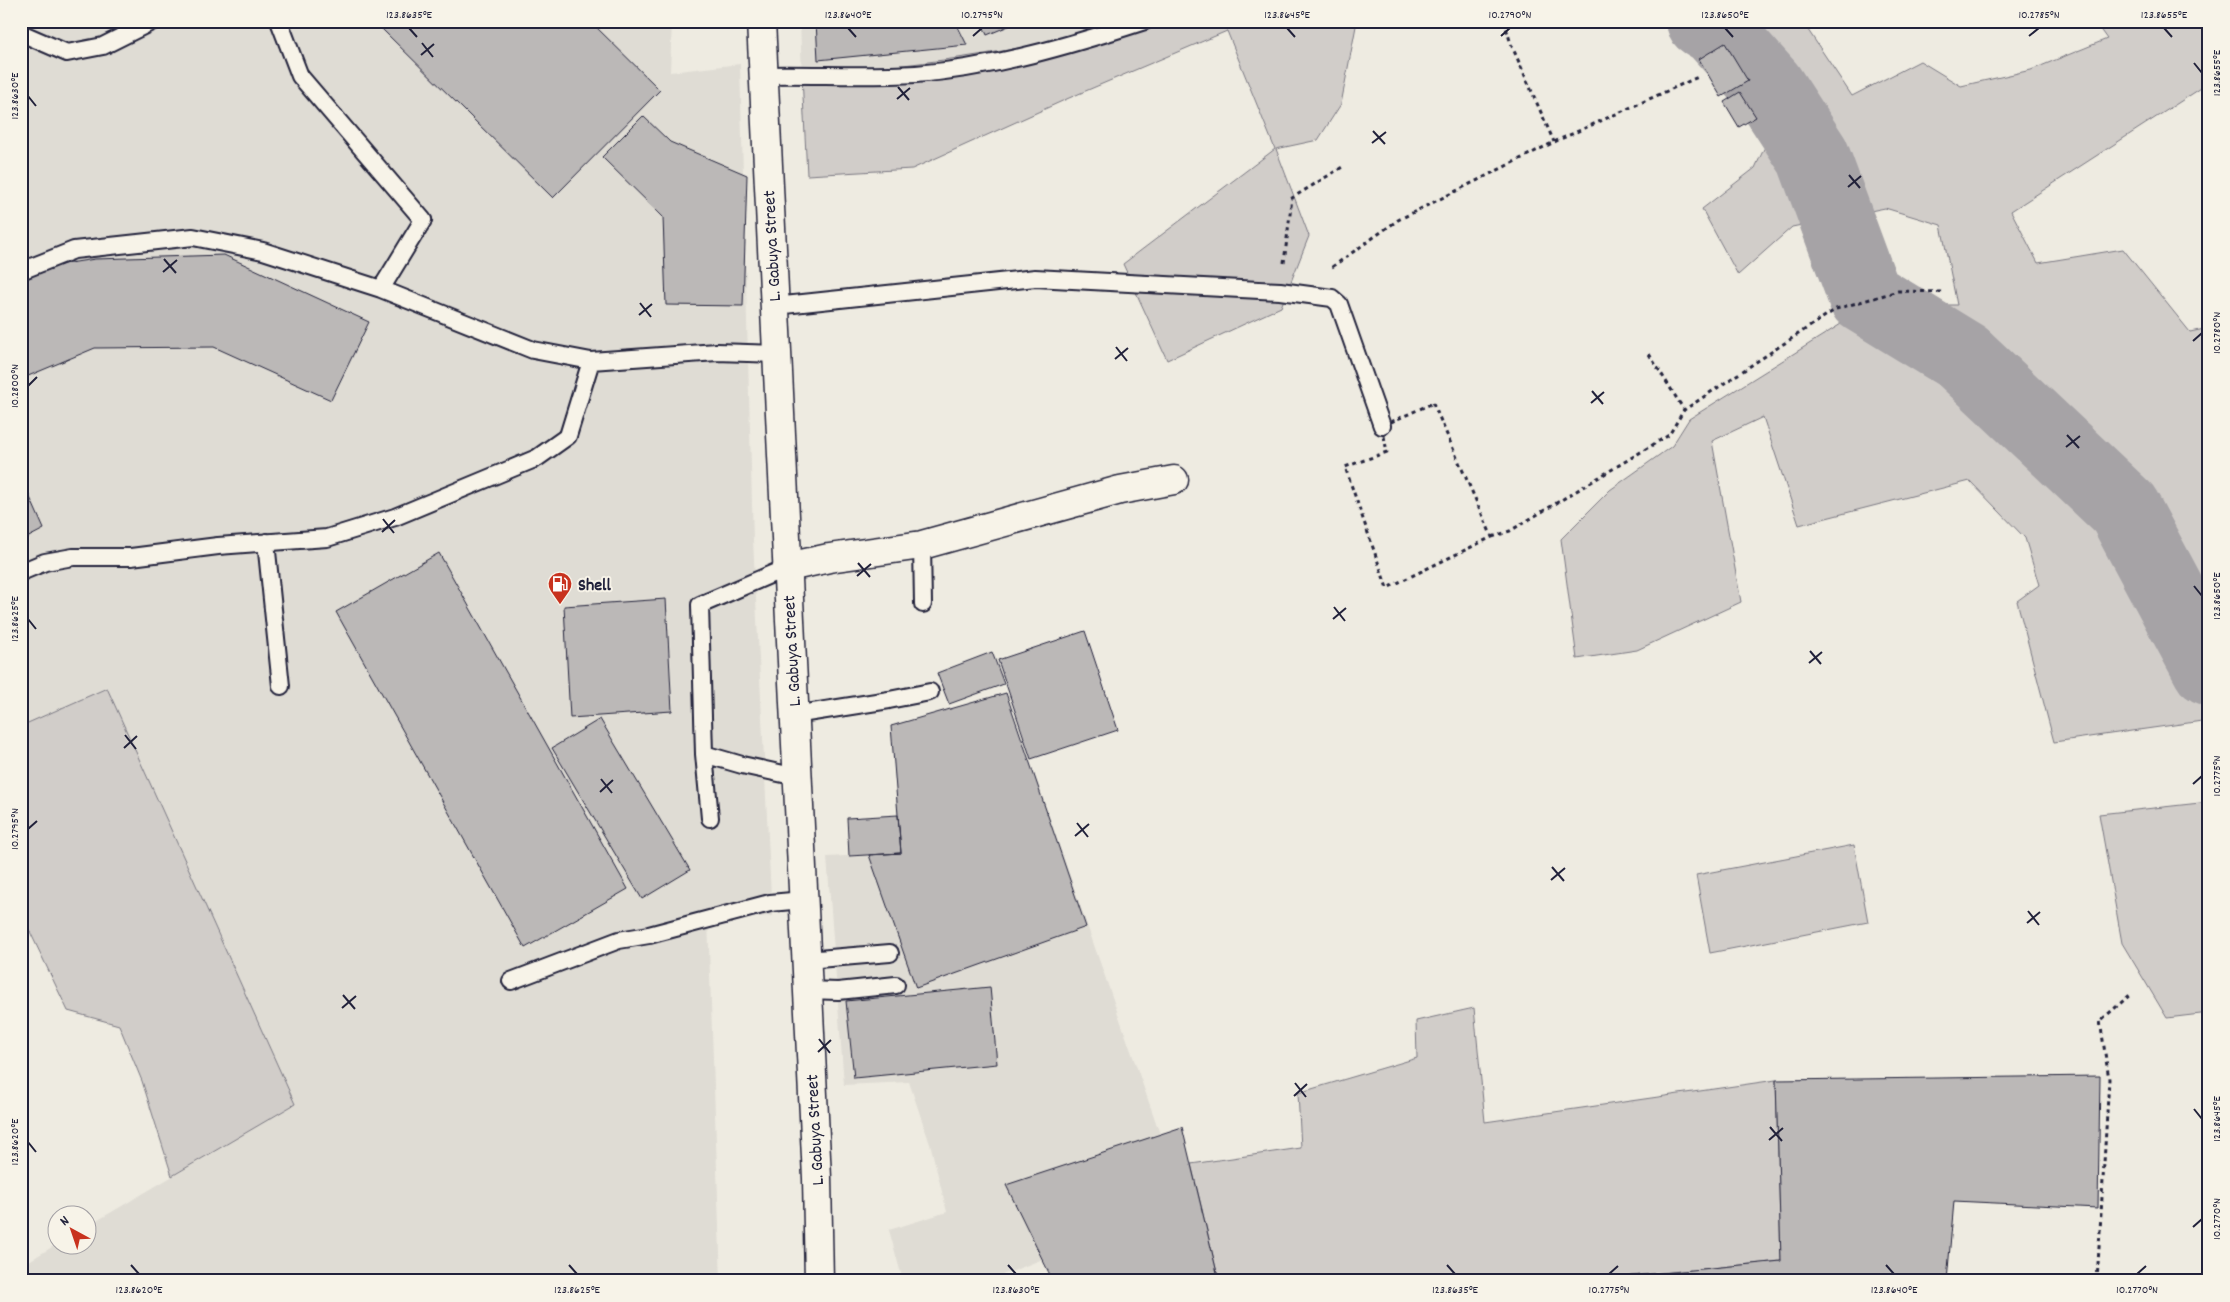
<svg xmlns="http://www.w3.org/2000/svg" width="2230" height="1302" font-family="Dekko,sans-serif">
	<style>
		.built { fill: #dfdcd4 }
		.green { fill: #d1cdc9; stroke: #7a7882 }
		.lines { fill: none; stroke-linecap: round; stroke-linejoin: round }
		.river { stroke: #a6a3a6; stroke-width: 74 }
		.building { fill: #bbb8b7; stroke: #22223b }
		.lane-casing { stroke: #22223b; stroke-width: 20 }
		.street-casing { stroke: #22223b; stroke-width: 31 }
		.secondary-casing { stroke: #22223b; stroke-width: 31 }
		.path { stroke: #22223b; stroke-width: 3; stroke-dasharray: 4 4; stroke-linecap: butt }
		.lane { stroke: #f7f3e8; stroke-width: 16 }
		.street { stroke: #f7f3e8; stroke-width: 28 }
		.secondary { stroke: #f7f3e8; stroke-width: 28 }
		.ticks { fill: none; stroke: #22223b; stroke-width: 2 }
		.labels { text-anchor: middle; stroke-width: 4; stroke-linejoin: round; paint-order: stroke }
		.street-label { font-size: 18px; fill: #22223b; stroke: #f7f3e8 }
		.poi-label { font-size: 18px; font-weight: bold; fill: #22223b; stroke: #f7f3e8; text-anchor: start }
		.neatline { fill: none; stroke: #22223b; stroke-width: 2 }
		.ticks-label { font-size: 12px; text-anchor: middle; fill: #22223b }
	</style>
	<rect width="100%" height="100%" fill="#eeebe1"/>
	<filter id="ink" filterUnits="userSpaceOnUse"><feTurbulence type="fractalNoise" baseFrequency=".02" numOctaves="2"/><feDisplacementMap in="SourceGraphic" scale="10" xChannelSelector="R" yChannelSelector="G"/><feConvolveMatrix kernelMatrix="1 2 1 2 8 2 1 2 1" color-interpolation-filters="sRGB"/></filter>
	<g filter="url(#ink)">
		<path class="built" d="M21,21h651l-2,51 70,-8 13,476 19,376 -64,4 13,361h-700v-15l36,-22h31v-18l207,-122 -188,-416 -86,38z
			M800,21h323l-28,10 -117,26 -176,19z
			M1006,693l154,441 22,-7 37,154 -176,-22 -56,22h-84l-14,-51 58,-18 -16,-65 -22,-65 -65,3 -17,-228 73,-4 -9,-127z"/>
		<path class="green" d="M1123,21h234l-16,83 -23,36 -42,9 33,87 -28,71 -114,53 -44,-96 152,-115 -48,-118 -158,67 -157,71 -105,6 -5,-99c108,-12 217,-20 321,-55z
			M1732,21h70l50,75 68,-35 41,25 70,-16 76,-31 -13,-18h115v62l-198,128 27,52 85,-14 67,83 19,-4v392l-155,22 -37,-141 22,-16 -14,-47 -55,-57 -171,44 -36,-108 -51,24 29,161 -104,48 -60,9 -16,-120 49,-49 62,-44 17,-27 152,-95 62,-19h54l-16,-80 -56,-17 -93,19 -54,48 -36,-66 53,-41 30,-64z
			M107,688l188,416 -123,72 -30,-95 -23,-56 -51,-14 -47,-98v-187z
			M2209,802v211l-42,5 -45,-75 -23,-129z
			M1854,845l14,77 -158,31 -14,-78z
			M1474,1008l11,114 291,-42 5,181 -198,20h-364l-28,-117 110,-16 -3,-55 119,-35 -1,-37z"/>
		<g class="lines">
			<path class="river" d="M1703,21l13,8 52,58 45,69 52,141 98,60 161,152 85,159"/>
		</g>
		<path class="building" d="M390,21h200l70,69 -107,108 -171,-169z
			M816,21h139l12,24 -149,15z
			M981,21h29l1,4 -24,10z
			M1725,43l23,38 -27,16 -22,-38z
			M1740,92l16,25 -17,10 -15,-25z
			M643,116l27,26 77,33 -4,131 -77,-1 -3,-88 -61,-60z
			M224,255l145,67 -38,78 -117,-53 -119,1 -74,31v-99l42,-16 32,-5z
			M21,477l23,52 -23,12z
			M439,553l189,336 -103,59 -189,-336z
			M666,599l6,112 -102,7 -6,-112z
			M1085,631l33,99 -87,29 -33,-99z
			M992,652l12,32 -55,20 -12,-31z
			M1006,693l80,234 -170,61 -47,-133 32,-2 -10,-127z
			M600,719l90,151 -48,29 -90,-151z
			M898,815l3,38 -52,3 -2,-38z
			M990,987l7,77 -143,14 -8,-77z
			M2100,1076l-2,132 -144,-7 -7,80h-364l198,-20 -5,-181z
			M1182,1127l37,154h-166l-47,-96z"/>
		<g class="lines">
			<defs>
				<path id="lane" d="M279,21l21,55 123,144 -42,69
					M21,33l46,20 36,-7 50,-25
					M764,75c51,-1 102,2 152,-1 78,-6 155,-29 229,-53
					M21,271l53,-21 119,-13 70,14 118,38 152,61 58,11 126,-9 60,2
					M775,306l260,-28 245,13 52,7 7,6 43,122
					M266,542l15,144
					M922,545l1,59
					M21,572l24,-10 28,-5h58l87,-11 109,-8 68,-21 142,-59 31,-22 23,-75
					M794,715l95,-15 41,-8
					M704,754l38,11 55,12
					M710,818l-6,-64 -4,-149 88,-38
					M806,960l84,-7
					M511,981l108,-41 30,-5 121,-32 33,-3
					M807,990l31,1 58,-6"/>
				<path id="street" d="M788,567l41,-9 93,-13 198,-55 54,-10"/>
				<path id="secondary" d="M761,21l56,1157 2,103"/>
			</defs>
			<use href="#lane" class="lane-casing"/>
			<use href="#street" class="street-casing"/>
			<use href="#secondary" class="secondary-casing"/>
			<path class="path" d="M1504,21l7,23 43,98
				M1284,263l8,-65 52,-32
				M1332,267l66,-47 156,-78 144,-65
				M1649,354l35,56
				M1433,403l59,134 -105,51 -42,-121 42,-15 -5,-26z
				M1492,537l18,-6 159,-96 15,-25 152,-101 62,-18 44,1
				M2097,1281l12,-202 -9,-58 30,-26"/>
			<use href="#lane" class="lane"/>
			<use href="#street" class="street"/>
			<use href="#secondary" class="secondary"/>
		</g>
	</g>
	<path class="ticks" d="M409,28l8,9M848,28l8,9M1287,28l8,9M1725,28l8,9M2164,28l8,9M973,36l9,-8M1501,36l9,-8M2029,36l10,-8M422,43l11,14M421,55l13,-11M2194,63l8,10M898,87l11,13M28,96l8,10M897,99l13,-11M1373,131l12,13M1372,143l14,-11M1849,175l11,13M1848,187l13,-11M164,259l12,14M163,272l14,-12M640,303l11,14M639,315l13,-11M2193,341l9,-8M1116,347l11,14M1115,359l13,-11M28,386l9,-9M1592,391l11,13M1591,403l13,-11M2067,435l12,13M2066,447l14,-11M383,519l11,14M382,532l13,-12M858,563l12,14M857,576l14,-12M2194,586l8,10M1334,607l11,14M28,619l8,10M1333,619l13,-11M1810,651l11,13M1809,663l13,-11M125,735l11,14M124,748l13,-12M601,779l11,14M2193,784l9,-8M600,792l13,-12M1077,823l11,14M28,829l9,-8M1075,836l14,-12M1552,867l12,14M1551,880l14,-12M2028,911l11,14M2027,923l13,-11M343,995l12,14M342,1008l14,-12M819,1039l11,14M818,1052l13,-12M1295,1083l11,14M1294,1096l13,-12M2194,1109l8,10M1770,1127l12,14M1769,1140l14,-12M28,1142l8,10M2193,1227l9,-8M131,1265l8,9M569,1265l8,9M1008,1265l8,9M1447,1265l8,9M1886,1265l8,9M1609,1274l9,-8M2137,1274l9,-8"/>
	<defs>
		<symbol id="fuel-pin" viewBox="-11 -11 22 30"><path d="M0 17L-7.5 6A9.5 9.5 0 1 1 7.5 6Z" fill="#c8321e" stroke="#f7f3e8"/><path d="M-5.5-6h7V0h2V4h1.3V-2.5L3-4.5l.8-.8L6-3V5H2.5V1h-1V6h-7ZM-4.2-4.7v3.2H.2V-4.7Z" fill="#fff"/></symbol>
	</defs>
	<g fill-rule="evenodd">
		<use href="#fuel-pin" x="546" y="570" width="28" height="38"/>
	</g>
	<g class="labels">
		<g class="street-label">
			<text transform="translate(771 246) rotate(-93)" y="6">L. Gabuya Street</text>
			<text transform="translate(791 651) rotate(-93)" y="6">L. Gabuya Street</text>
			<text transform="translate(814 1130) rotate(-93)" y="6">L. Gabuya Street</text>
		</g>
		<g class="poi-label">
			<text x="578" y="590">Shell</text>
		</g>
	</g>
	<rect width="2230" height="1302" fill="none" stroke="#f7f3e8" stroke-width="55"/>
	<g transform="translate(72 1230) rotate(320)"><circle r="24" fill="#f7f3e8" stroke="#a29fa3"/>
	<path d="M0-4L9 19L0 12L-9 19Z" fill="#c8321e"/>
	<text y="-8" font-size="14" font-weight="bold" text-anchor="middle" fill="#22223b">N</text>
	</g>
	<rect x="28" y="28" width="2174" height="1246" class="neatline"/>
	<g class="ticks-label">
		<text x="409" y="18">123.8635°E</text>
		<text x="848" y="18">123.8640°E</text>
		<text x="982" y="18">10.2795°N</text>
		<text x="1287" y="18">123.8645°E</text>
		<text x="1510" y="18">10.2790°N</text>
		<text x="1725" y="18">123.8650°E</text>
		<text x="2039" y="18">10.2785°N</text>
		<text x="2164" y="18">123.8655°E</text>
		<text transform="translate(2216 73) rotate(-90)" y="4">123.8655°E</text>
		<text transform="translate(14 96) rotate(-90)" y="4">123.8630°E</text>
		<text transform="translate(2216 333) rotate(-90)" y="4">10.2780°N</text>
		<text transform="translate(14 386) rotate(-90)" y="4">10.2800°N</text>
		<text transform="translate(2216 596) rotate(-90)" y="4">123.8650°E</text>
		<text transform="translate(14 619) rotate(-90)" y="4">123.8625°E</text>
		<text transform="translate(2216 776) rotate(-90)" y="4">10.2775°N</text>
		<text transform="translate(14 829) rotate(-90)" y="4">10.2795°N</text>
		<text transform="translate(2216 1119) rotate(-90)" y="4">123.8645°E</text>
		<text transform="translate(14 1142) rotate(-90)" y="4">123.8620°E</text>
		<text transform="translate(2216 1219) rotate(-90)" y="4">10.2770°N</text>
		<text x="139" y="1293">123.8620°E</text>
		<text x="577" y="1293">123.8625°E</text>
		<text x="1016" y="1293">123.8630°E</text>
		<text x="1455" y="1293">123.8635°E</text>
		<text x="1609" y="1293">10.2775°N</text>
		<text x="1894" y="1293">123.8640°E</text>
		<text x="2137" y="1293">10.2770°N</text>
	</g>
</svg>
